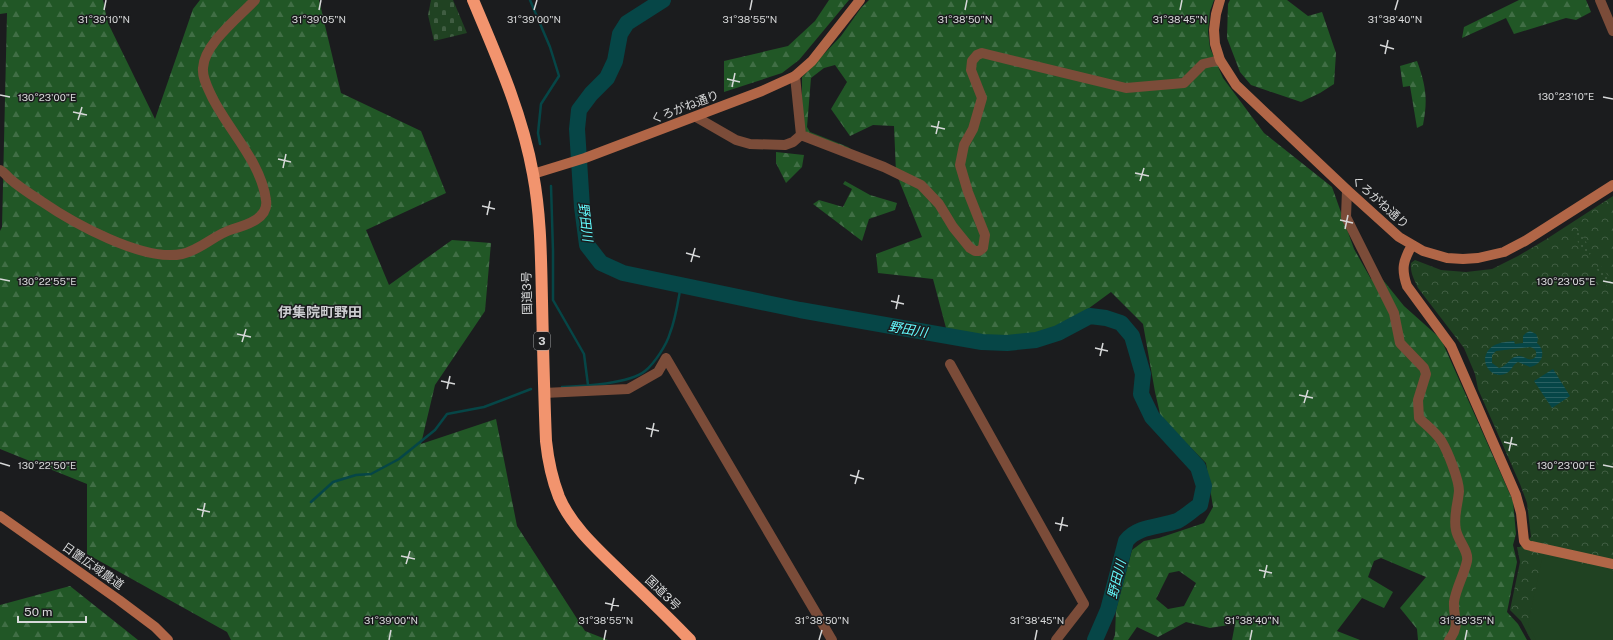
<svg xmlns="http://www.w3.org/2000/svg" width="1613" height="640" font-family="'Public Sans','Noto Sans JP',sans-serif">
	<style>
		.forest { fill: url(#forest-firs); fill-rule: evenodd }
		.cemetery { fill: url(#cemetery-stones) }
		.park { fill: url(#park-crowns) }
		.garden { fill: url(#garden-dots) }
		.pitch { fill: #204222 }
		.water { fill: url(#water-rules); fill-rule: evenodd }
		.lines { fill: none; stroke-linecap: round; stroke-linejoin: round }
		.stream { stroke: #064647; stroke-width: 2.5 }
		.river { stroke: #064647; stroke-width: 16 }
		.street { stroke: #7b4c39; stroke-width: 10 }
		.secondary { stroke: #b16647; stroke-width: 10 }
		.highway { stroke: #f2946e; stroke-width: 12 }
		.ticks { fill: none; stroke: #d7d8d9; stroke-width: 1.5 }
		.labels { text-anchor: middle; stroke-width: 3; stroke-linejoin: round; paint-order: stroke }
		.shield { fill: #1b1c1e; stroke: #9fa0a1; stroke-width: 1 }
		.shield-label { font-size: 11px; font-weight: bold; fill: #d7d8d9 }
		.street-label { font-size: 12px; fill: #d7d8d9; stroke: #1b1c1e }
		.water-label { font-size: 13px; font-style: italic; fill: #62f9fc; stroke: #1b1c1e }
		.quarter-label { font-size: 14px; font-weight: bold; fill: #cccdd0; stroke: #1b1c1e }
		.ticks-label { font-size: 10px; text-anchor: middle; fill: #d7d8d9; stroke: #1b1c1e; stroke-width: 3; stroke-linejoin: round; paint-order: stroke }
	</style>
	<defs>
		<pattern id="forest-firs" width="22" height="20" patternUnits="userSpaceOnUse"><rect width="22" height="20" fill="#215726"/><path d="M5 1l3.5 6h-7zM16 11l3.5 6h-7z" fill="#406e45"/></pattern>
		<pattern id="cemetery-stones" width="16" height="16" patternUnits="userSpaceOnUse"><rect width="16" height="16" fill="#204222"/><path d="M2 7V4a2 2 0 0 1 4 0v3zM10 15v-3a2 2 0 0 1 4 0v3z" fill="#405d42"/></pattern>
		<pattern id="park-crowns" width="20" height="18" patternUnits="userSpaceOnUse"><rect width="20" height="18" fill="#204222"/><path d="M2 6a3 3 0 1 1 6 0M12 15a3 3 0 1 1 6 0" fill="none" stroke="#405d42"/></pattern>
		<pattern id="garden-dots" width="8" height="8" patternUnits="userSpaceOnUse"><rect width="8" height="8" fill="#204222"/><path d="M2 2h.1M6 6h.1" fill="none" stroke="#405d42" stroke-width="1.8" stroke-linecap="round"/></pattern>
		<pattern id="water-rules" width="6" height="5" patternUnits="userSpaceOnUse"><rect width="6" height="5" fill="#064647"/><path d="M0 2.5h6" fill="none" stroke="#2a6061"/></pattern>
	</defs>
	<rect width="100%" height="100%" fill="#1b1c1e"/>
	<path class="forest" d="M0,0h103l5,23 47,96 38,-110 7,-9h119l22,93 80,38 25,62 -80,37 23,55 63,-45 39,3 -6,68 -50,74 -14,59 75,-25 21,107 68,105 23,9h-377l-4,-8 -140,-78v-70l-87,-35v-218l2,-4 5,-214 -7,1z
		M829,0h20l-50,60 -17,13 -58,19v-31l64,-15 27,-25z
		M869,0h345l-4,11 -2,21 2,16 13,30 41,55 68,54 22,62 17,30 12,1 21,26 37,33 72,162 3,33 -3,11 4,17 -10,50 11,12 9,16h-109l-1,-11 -17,-21 26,-31 -45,-19 -7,3 -6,16 25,15 -9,16 -22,-10 -25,33 23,9h-128l3,-16 -25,4 -24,-6 -28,15 -21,-10 -9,13h-15l2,-5 1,-25 16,-60 12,-9 15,-3 45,-15 9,-16 -7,-44 -45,-45 -6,-26 -12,-68 -32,-32 -45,33 -37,20 -48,-5 -35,-12 -13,-49 -55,-6 -2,-19 46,-17 -26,-64 -2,-47 -21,-1 -23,11 -19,-27 16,-27 -12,-17 -11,3 -13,10 -4,49 3,5 38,15 10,7 -48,-17 -8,-10v-50l39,-41 20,-28zM1179,571l17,12 -12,23 -16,3 -12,-10 13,-26z
		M1230,0h57l21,16 14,-4 14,41 -2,31 -14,9 -19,9 -50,-17 -11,-13 -13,-34 1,-34z
		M1519,0h67l5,12 -15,8 -10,-2 -52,16 -8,-16 -44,20 2,-11z
		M1417,61c9,25 11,38 6,64l-6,3 -7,-42 -7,1 -3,-21z
		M776,152l28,3 -2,12 -16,16 -10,-20z
		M845,181l25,14 27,8 -2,7 -26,9 -7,22 -49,-37 6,-4 24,7 9,-18 -9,-5z
		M70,586l68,54h-138v-35z"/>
	<path class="cemetery" d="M431,0h22l14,33 -33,8 -6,-26z"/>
	<path class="park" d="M1613,196v444h-82l-10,-19 -11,-11 10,-48 -3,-15h3l11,-10 -4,-34 -7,-19 -42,-95 -3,-15 -11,-26 -46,-60c-4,-9 -8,-15 -7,-25l4,-3 26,10 25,2 26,-3 26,-13 27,-16z"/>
	<path class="garden" d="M1576,231l4,1 11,18v3l-2,2 -3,-1 -12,-18v-2z
		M1599,266l3,1 11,16v6l-5,-1 -11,-18 -1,-2z"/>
	<path class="pitch" d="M1551,557l62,14v69h-77l-8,-16 14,-65z"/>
	<path class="water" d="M1530,331l6,3 2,5 -1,4c10,9 5,22 -7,24l-12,-5c-5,2 -6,8 -11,11 -11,6 -22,-3 -22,-14 2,-15 16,-17 29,-18l1,3 8,-1v-7l3,-3zM1530,347c5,1 7,4 6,9 -6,8 -10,0 -17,0 -9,0 -11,10 -20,12l-7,-5v-8l4,-4z
		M1553,369l17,27 -18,12 -18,-27z"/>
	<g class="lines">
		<path class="stream" d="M530,0l20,47 9,29 -18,28 -3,29 2,11
			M551,186l2,65v49l31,54 4,31
			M562,387c21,-1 67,-3 83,-16 10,-8 22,-27 25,-38 6,-15 8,-32 11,-48
			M311,502l22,-20 23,-7 15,-1 28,-15 36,-29 12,-16 37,-7 47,-18"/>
		<path class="river" d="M663,0l-36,23 -7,11 -5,27 -8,17 -16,16 -12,16 -2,19 5,78 5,38 14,18 22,10 177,37 182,32 25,1 29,-3 22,-7 32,-17 16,2 15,5 11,13 11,38 -2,20 11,23 46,50 6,19 -4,19c-8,5 -15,12 -23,16 -17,6 -40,5 -51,20l-18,69 -13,30"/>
		<path class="street" d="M1600,0l13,31
			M795,76l6,59
			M696,117l40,23 14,4 35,1 8,-3 8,-7
			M801,135l83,32 37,18 18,19 14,23 17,21 5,3h4l4,-3 2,-13 -17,-43 -8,-27 4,-20 9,-16 9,-31 -11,-28 1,-9 5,-6 5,-2 8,2 136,33 58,-5 19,-19 17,-4
			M0,170c4,2 6,5 9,8 10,9 21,16 32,23 32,22 102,61 141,53 19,-4 33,-20 51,-25 14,-4 36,-11 33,-29 -5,-38 -37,-69 -54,-103 -4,-9 -10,-19 -9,-29 1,-24 36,-51 52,-68
			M1347,190l-1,27 48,96 6,30 24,25 2,6 -8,26 1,18c7,7 18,15 23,24 6,10 17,38 17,49 -1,13 -6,26 -3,39 2,11 13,21 11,31 -3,14 -11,27 -13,41 -1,16 7,23 -5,38
			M666,358l166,282
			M950,364l134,240 -28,36
			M544,393l84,-4 30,-17 8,-14"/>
		<path class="secondary" d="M1220,0l-4,14 -2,16 1,14 5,16 16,25 111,105 52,47 24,14 24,7 16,1 15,-1 26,-6 21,-11 88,-56
			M533,174l52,-16 177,-67 33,-15 17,-15 48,-61
			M1412,245c-9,16 -11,24 -5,41l44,60 65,149 5,18 3,28 3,4 4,1 82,18
			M0,516l119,84 36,27 13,13"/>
		<path class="highway" d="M473,0c24,57 49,113 60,174 8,42 8,85 9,127 1,47 2,93 4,140 2,19 6,38 13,56 13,31 43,56 66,79 22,21 44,42 65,64"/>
	</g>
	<path class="ticks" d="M104,10l2,-10M319,10l2,-10M534,10l3,-10M750,10l2,-10M965,10l2,-10M1180,10l2,-10M1395,10l3,-10M1380,45l14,4M1385,54l3,-14M727,79l13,3M732,87l3,-14M0,95l10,2M1603,97l10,2M73,112l14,3M78,120l4,-13M931,126l14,3M936,134l3,-13M278,159l13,3M283,168l3,-14M1135,173l14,3M1140,181l4,-13M482,206l13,3M487,215l3,-14M1340,220l13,3M1345,229l3,-14M686,253l14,4M691,262l4,-14M0,279l10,2M1603,281l10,2M891,301l13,3M896,309l3,-14M237,334l14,3M242,342l4,-13M1095,348l13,3M1100,356l3,-13M441,381l14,3M447,389l3,-13M1299,395l14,3M1304,403l4,-13M646,428l13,3M651,437l3,-14M1504,442l13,3M1509,451l3,-14M0,463l10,3M1603,465l10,2M850,475l14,4M855,484l4,-14M197,509l13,3M202,517l3,-14M1055,523l13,3M1060,531l3,-14M401,556l14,3M406,564l4,-13M1259,570l13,3M1264,578l3,-13M605,603l14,3M611,611l3,-13M389,640l2,-10M604,640l2,-10M819,640l3,-10M1035,640l2,-10M1250,640l2,-10M1465,640l2,-10"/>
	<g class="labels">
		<rect class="shield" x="534" y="332" width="16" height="18" rx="3"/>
		<g class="shield-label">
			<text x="542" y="345">3</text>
		</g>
		<g class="street-label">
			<text transform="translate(685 107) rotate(-21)" y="4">くろがね通り</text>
			<text transform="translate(1380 202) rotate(42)" y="4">くろがね通り</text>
			<text transform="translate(527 293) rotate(-91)" y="4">国道3号</text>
			<text transform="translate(93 566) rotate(35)" y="4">日置広域農道</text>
			<text transform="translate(663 593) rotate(44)" y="4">国道3号</text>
		</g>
		<g class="water-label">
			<text transform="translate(586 222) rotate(83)" y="5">野田川</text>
			<text transform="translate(908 329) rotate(10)" y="5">野田川</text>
			<text transform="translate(1116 579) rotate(-76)" y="5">野田川</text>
		</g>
		<g class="quarter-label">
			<text x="320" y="317">伊集院町野田</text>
		</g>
	</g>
	<g class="ticks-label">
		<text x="534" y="23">31°39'00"N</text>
		<text x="750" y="23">31°38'55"N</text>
		<text x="965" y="23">31°38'50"N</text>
		<text x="1180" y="23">31°38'45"N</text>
		<text x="104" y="23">31°39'10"N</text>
		<text x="319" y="23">31°39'05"N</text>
		<text x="1395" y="23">31°38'40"N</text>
		<text x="1566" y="100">130°23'10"E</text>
		<text x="47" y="101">130°23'00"E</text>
		<text x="1566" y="285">130°23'05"E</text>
		<text x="47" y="285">130°22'55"E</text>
		<text x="1566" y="469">130°23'00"E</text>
		<text x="47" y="469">130°22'50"E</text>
		<text x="391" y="624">31°39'00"N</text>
		<text x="606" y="624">31°38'55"N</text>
		<text x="822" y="624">31°38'50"N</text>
		<text x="1037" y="624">31°38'45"N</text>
		<text x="1252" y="624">31°38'40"N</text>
		<text x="1467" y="624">31°38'35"N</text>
	</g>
	<path d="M18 616v6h68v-6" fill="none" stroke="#d7d8d9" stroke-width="2"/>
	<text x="24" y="616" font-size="12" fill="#d7d8d9" stroke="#1b1c1e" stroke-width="3" paint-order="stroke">50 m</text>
</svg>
